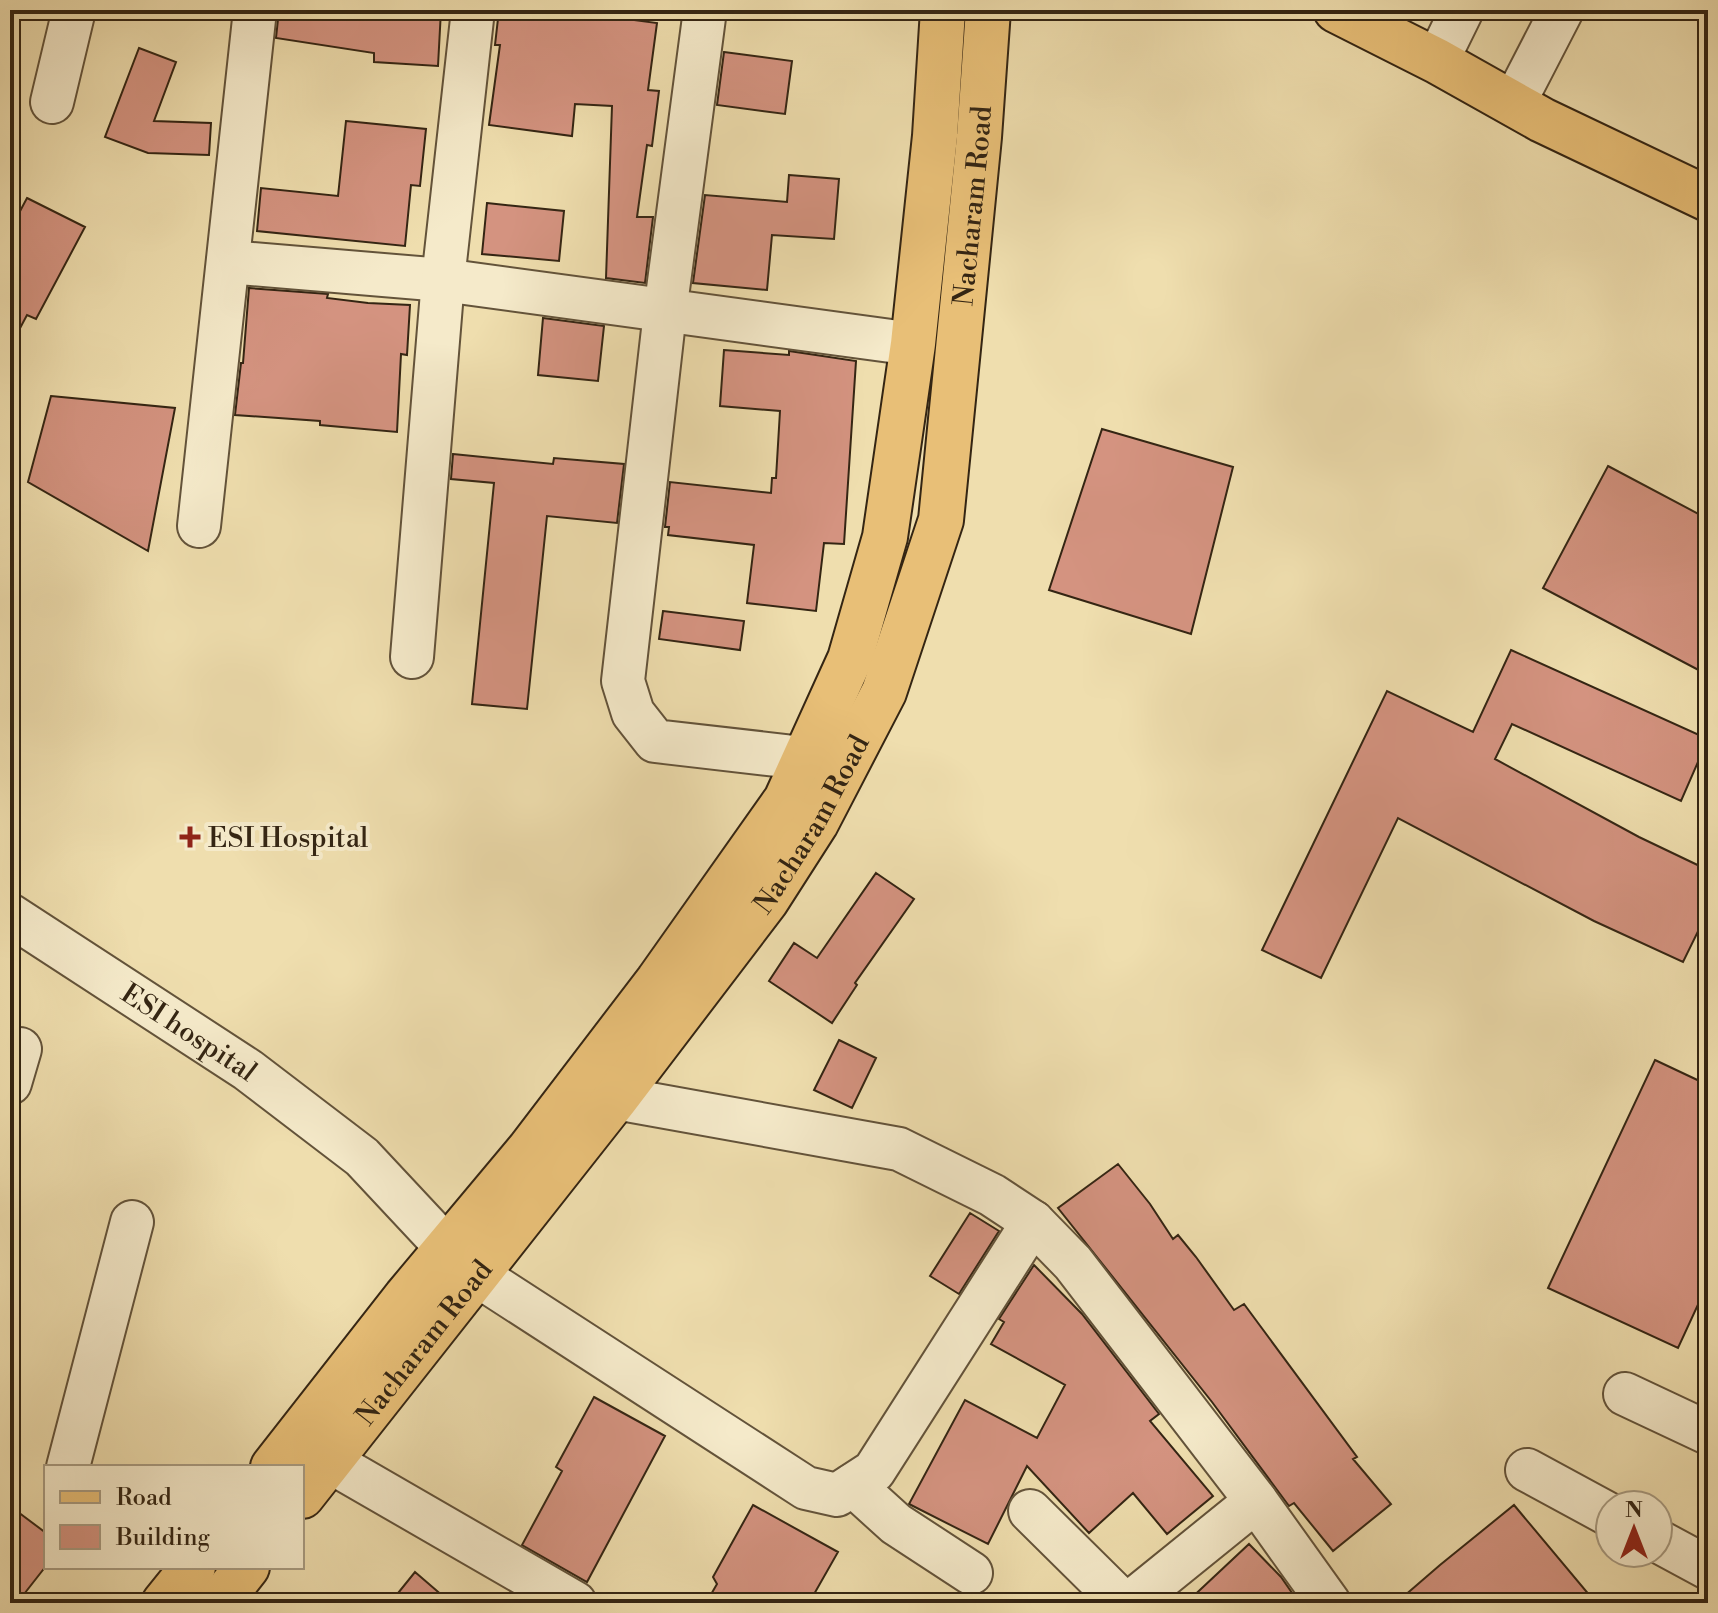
<svg xmlns="http://www.w3.org/2000/svg" width="1718" height="1613" font-family="'Libre Bodoni',serif">
	<style>
		.building { fill: #d49380; stroke: #342513; stroke-width: 2 }
		.lines { fill: none; stroke-linecap: round; stroke-linejoin: round }
		.minor-casing { stroke: #63533a; stroke-width: 46 }
		.major-casing { stroke: #342513; stroke-width: 48 }
		.minor { stroke: #f5eaca; stroke-width: 42 }
		.major { stroke: #e8bf77; stroke-width: 44 }
		.poi-dot { fill: #8f2418; stroke: #f5eaca; stroke-width: 3 }
		.labels { text-anchor: middle; stroke-width: 8; stroke-linejoin: round; paint-order: stroke }
		.street-label { font-size: 28px; fill: #342513; stroke: #f5eaca }
		.poi-label { font-size: 28px; fill: #342513; stroke: #f5eaca; text-anchor: start }
	</style>
	<rect width="100%" height="100%" fill="#efdeae"/>
	<filter id="stains"><feTurbulence type="fractalNoise" baseFrequency=".0025" numOctaves="4"/><feColorMatrix values="0 0 0 0 .2 0 0 0 0 .09 0 0 0 0 .02 0 0 0 .5 -.17"/></filter>
	<radialGradient id="worn" r=".72"><stop offset=".6" stop-color="#630" stop-opacity="0"/><stop offset="1" stop-color="#630" stop-opacity=".3"/></radialGradient>
	<path class="building" d="M279,10h162l-3,56 -64,-4v-9l-98,-15z
		M499,10h59l99,13 -9,67 11,1 -7,55 -5,-1 -10,72h16l-8,66 -39,-5 6,-172 -37,-2 -3,32 -83,-11 11,-80h-5z
		M139,48l37,14 -22,59 57,2 -2,32 -61,-2 -43,-16z
		M724,52l68,9 -7,53 -68,-9z
		M346,121l80,8 -6,57 -9,-1 -6,61 -148,-15 4,-43 77,8z
		M789,175l50,4 -5,60 -62,-4 -5,55 -74,-7 12,-88 82,7z
		M27,198l58,29 -49,92 -9,-4 -17,32v-117z
		M487,203l77,8 -5,50 -77,-7z
		M249,288l79,6 -1,4 41,5 42,2 -3,50 -6,-1 -4,78 -77,-7v-4l-85,-6 6,-52h2z
		M543,318l61,8 -6,55 -60,-6z
		M724,350l65,5v-4l67,10 -12,183 -20,-1 -8,68 -69,-8 7,-58 -86,-10 1,-8h-4l5,-45 101,11 1,-15h4l4,-67 -60,-5z
		M51,396l124,12 -27,143 -120,-69z
		M1102,429l131,38 -42,167 -142,-44z
		M453,454l100,10 1,-6 70,6 -7,59 -70,-7 -20,193 -55,-5 22,-221 -43,-4z
		M1608,466l100,53v156l-165,-87z
		M663,611l81,10 -4,29 -81,-11z
		M1511,650l197,89 -27,62 -169,-77 -17,35 144,78 69,33v41l-25,51 -89,-41 -196,-103 -77,160 -59,-28 125,-259 86,41z
		M876,873l38,26 -59,84 2,2 -25,38 -63,-42 25,-38 23,15z
		M839,1040l37,18 -24,50 -38,-18z
		M1655,1060l53,25v198l-30,65 -130,-60z
		M1118,1164l32,40 23,35 5,-4 18,22 38,53 10,-6 113,153 -4,2 38,45 -58,47 -39,-48 -5,3 -77,-104 -154,-194z
		M970,1213l29,18 -40,63 -29,-18z
		M1034,1265l48,49 77,100 -9,7 63,75 -46,38 -34,-41 -44,40 -62,-67 -39,78 -79,-40 56,-104 72,38 28,-53 -74,-41 13,-22 -5,-3z
		M594,1397l71,39 -78,146 -65,-37 40,-74 -6,-4z
		M753,1505l85,47 -29,51h-103l11,-19 -4,-7z
		M1514,1505l82,98h-200l44,-38z
		M10,1506l36,27v33l-29,37h-7z
		M1249,1544l32,33 18,26h-113z
		M415,1572l36,31h-61z"/>
	<g class="lines">
		<defs>
			<g id="minor">
				<path d="M705,10l-40,302 -42,369 10,32 22,28 148,17"/>
				<path d="M1437,61l25,-51"/>
				<path d="M52,102l22,-92"/>
				<path d="M1514,103l48,-93"/>
				<path d="M228,262l215,18 470,64"/>
				<path d="M199,526l56,-516"/>
				<path d="M412,657l31,-377 30,-270"/>
				<path id="s1" d="M10,915l238,155 114,87 86,92 29,26 329,213 31,7 37,-24 159,-249"/>
				<path d="M10,1083l10,-34"/>
				<path d="M616,1098l283,51 93,46 41,27 40,41 183,238 73,102"/>
				<path d="M1625,1394l83,39"/>
				<path d="M329,1461l246,142"/>
				<path d="M68,1467l64,-245"/>
				<path d="M1527,1470l83,45"/>
				<path d="M853,1485l43,39 75,49"/>
				<path d="M1030,1511l93,92"/>
				<path d="M1658,1541l50,27"/>
				<path d="M1130,1603l126,-102"/>
			</g>
			<g id="major">
				<path d="M1336,10l101,51 105,59 166,79"/>
				<path d="M273,1467l133,-170 123,-147 129,-169 128,-181 64,-141 35,-122 28,-193 22,-208 8,-126"/>
				<path id="s2" d="M302,1496l314,-398 150,-197 50,-78 68,-131 57,-172 38,-383 9,-127"/>
				<path d="M164,1603l29,-36"/>
				<path d="M219,1603l28,-36"/>
			</g>
		</defs>
		<use href="#minor" class="minor-casing"/>
		<use href="#major" class="major-casing"/>
		<use href="#minor" class="minor"/>
		<use href="#major" class="major"/>
	</g>
	<path class="poi-dot" d="M186 825h8v8h8v8h-8v8h-8v-8h-8v-8h8z"/>
	<g class="labels">
		<g class="street-label">
			<text dy="10" stroke="none"><textPath href="#s2" startOffset="1492">Nacharam Road</textPath></text>
			<text dy="10" stroke="none"><textPath href="#s2" startOffset="844">Nacharam Road</textPath></text>
			<text dy="10" stroke="none"><textPath href="#s1" startOffset="214">ESI hospital</textPath></text>
			<text dy="10" stroke="none"><textPath href="#s2" startOffset="196">Nacharam Road</textPath></text>
		</g>
		<g class="poi-label">
			<text x="208" y="847">ESI Hospital</text>
		</g>
	</g>
	<rect width="1718" height="1613" fill="none" stroke="#efdeae" stroke-width="40"/>
	<rect x="12" y="12" width="1694" height="1589" fill="none" stroke="#342513" stroke-width="4"/>
	<rect x="20" y="20" width="1678" height="1573" fill="none" stroke="#342513" stroke-width="2"/>
	<rect x="44" y="1465" width="260" height="104" fill="#f5eaca" stroke="#a89b81" stroke-width="2"/>
	<rect x="60" y="1491" width="40" height="12" fill="#e8bf77" stroke="#a89b81" stroke-width="2"/>
	<text x="116" y="1505" font-size="24" fill="#342513">Road</text>
	<rect x="60" y="1525" width="40" height="24" fill="#d49380" stroke="#a89b81" stroke-width="2"/>
	<text x="116" y="1545" font-size="24" fill="#342513">Building</text>
	<g transform="translate(1634 1529)"><circle r="38" fill="#f5eaca" stroke="#a89b81" stroke-width="2"/>
	<path d="M0-6L14 30L0 20L-14 30Z" fill="#8f2418"/>
	<text y="-12" font-size="22" font-weight="bold" text-anchor="middle" fill="#342513">N</text>
	</g>
	<rect width="100%" height="100%" filter="url(#stains)"/>
	<rect width="100%" height="100%" fill="url(#worn)"/>
</svg>
